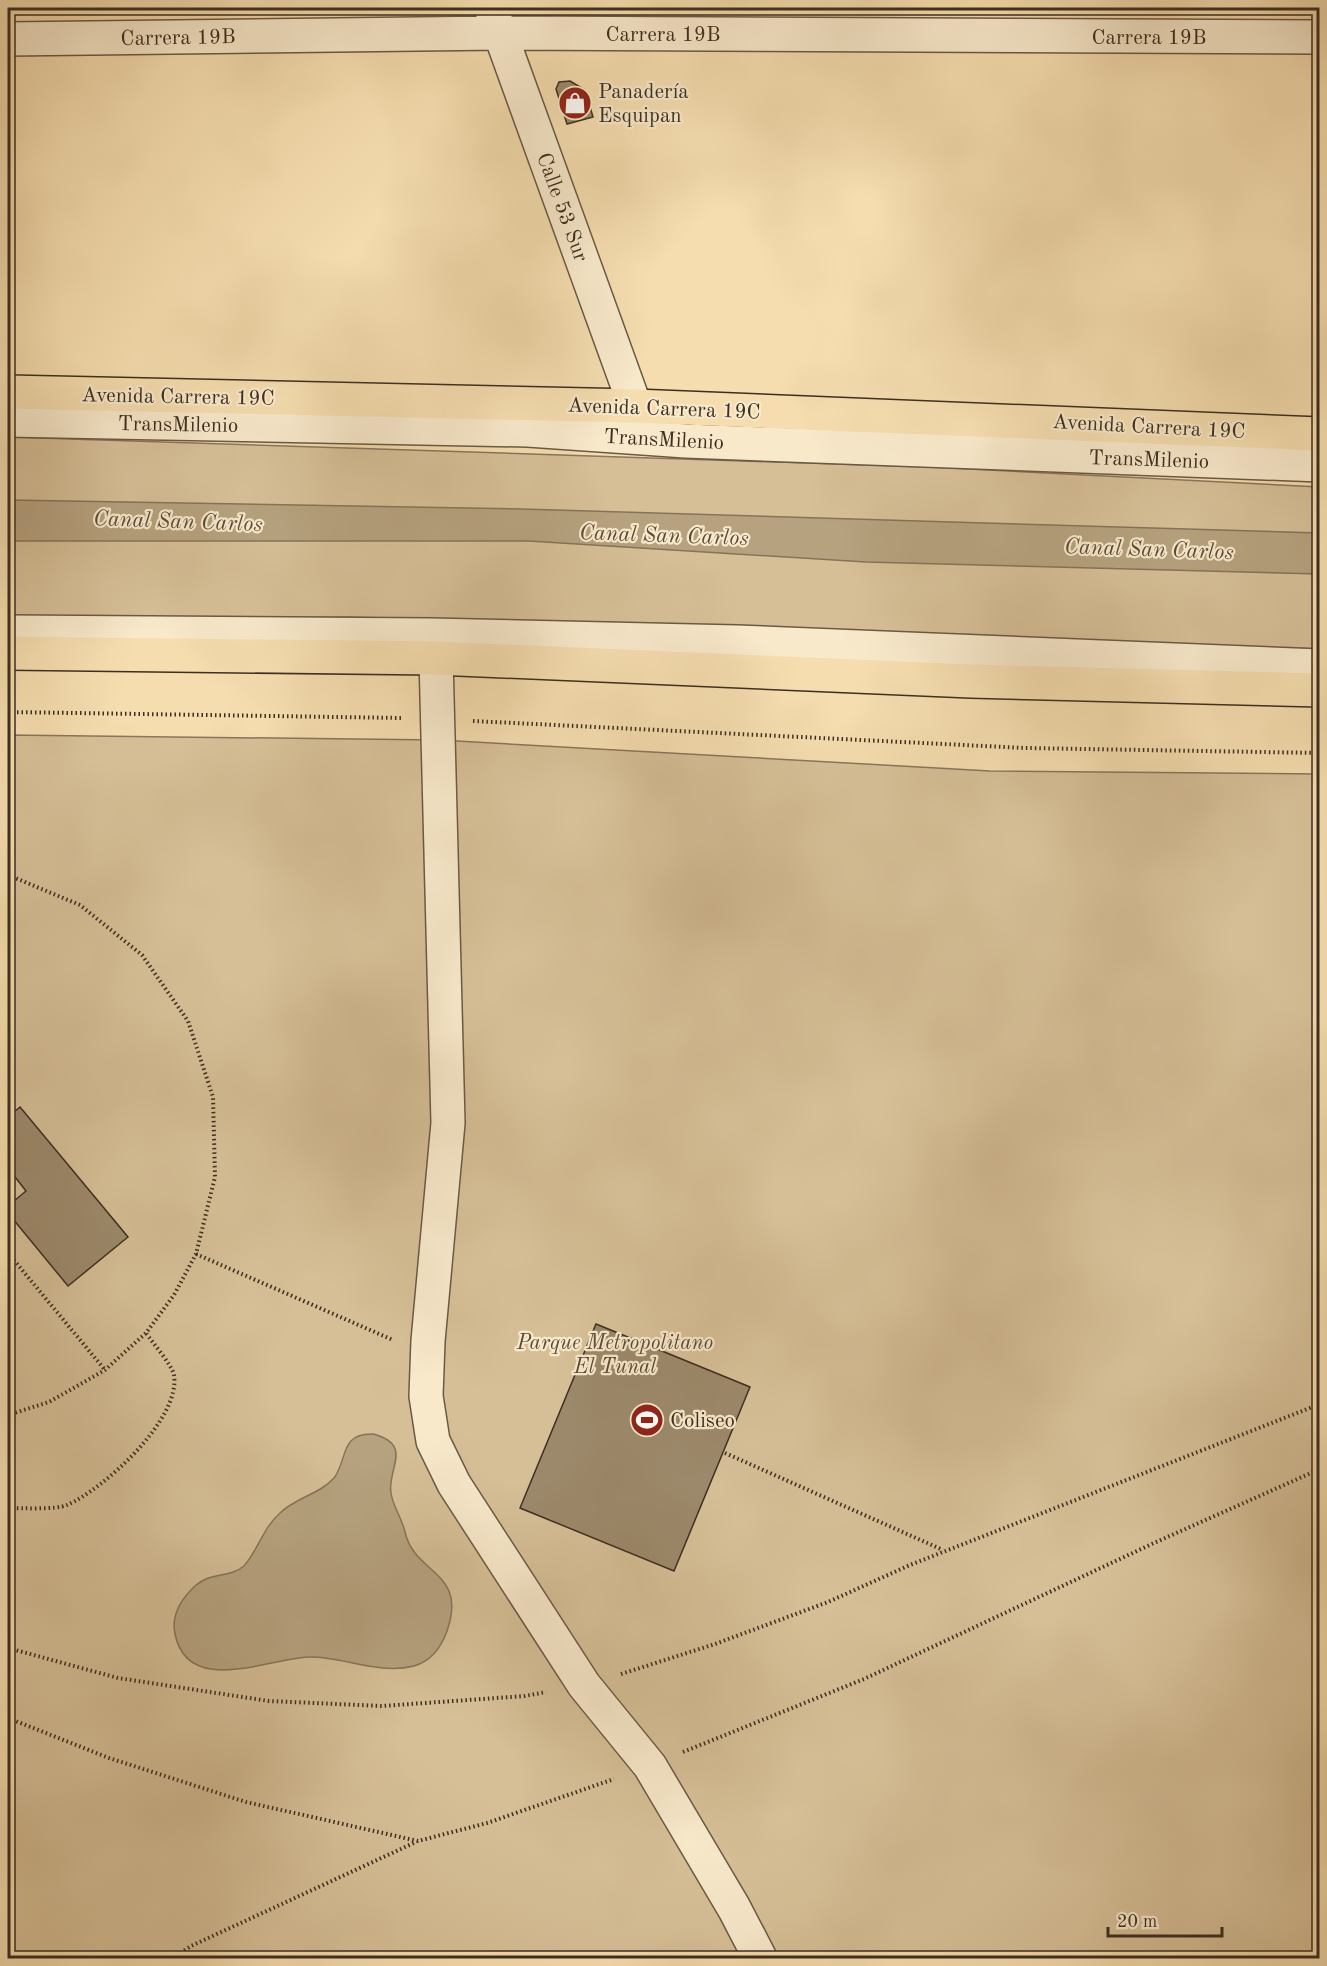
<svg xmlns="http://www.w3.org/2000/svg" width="1327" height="1966" font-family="'Old Standard TT',serif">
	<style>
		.green { fill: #d6bf97; stroke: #89765c; stroke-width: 1.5 }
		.water { fill: #b6a27f; stroke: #857459; stroke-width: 1.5 }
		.building { fill: #9c896b; stroke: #3c2e21; stroke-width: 1.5 }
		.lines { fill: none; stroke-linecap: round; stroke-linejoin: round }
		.minor-casing { stroke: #6a5a44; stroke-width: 36 }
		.major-casing { stroke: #3c2e21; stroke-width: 36 }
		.path { stroke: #3c2e21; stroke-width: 4; stroke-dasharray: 1.5 3; stroke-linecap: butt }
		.minor { stroke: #f8e9cb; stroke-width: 33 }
		.major { stroke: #f5ddaf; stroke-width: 33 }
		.labels { text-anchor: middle; stroke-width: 4.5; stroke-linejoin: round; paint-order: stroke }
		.street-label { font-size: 21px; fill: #3c2e21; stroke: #f8e9cb }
		.poi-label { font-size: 21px; fill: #3c2e21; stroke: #f8e9cb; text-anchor: start }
		.park-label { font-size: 21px; font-style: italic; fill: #5b4b39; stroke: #f8e9cb }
		.water-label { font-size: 22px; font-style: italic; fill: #5a4b38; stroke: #f8e9cb }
	</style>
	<rect width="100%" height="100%" fill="#f5ddaf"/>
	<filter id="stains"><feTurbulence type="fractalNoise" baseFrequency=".00333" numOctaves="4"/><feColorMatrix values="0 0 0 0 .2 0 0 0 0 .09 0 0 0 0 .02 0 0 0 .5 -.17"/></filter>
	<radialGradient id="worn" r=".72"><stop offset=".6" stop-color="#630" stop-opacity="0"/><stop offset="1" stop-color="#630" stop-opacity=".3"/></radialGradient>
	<path class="green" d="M8,437l921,30 390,20v162l-970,-32 -341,3z
		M8,735l431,5 551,31 329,3v1184h-1311z"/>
	<path class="water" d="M8,500l514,9 797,24v41l-453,-12 -337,-21h-521z
		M373,1434c41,11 14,34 18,59 2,14 11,25 14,39 10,44 63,38 42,99 -6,17 -16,30 -33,35 -35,9 -69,-9 -103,-9 -40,0 -123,41 -136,-23 -4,-19 6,-35 20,-48 14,-14 35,-8 49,-20 14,-16 19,-38 36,-53 15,-15 40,-19 54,-35 14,-18 5,-45 39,-44z"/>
	<path class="building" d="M570,81l15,9 8,27 -26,7 -11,-35 3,-7z
		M20,1107l108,130 -60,49 -60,-73v-7l18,-15 -18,-23v-51z
		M596,1324l154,63 -76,184 -154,-63z"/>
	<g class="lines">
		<defs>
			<path id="minor" d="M491,8l144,398
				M8,39l492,-6 820,4
				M8,420l520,10 158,11 634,24
				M8,632l423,3 306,7 583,24
				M436,658l12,465 -20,218 -2,55 7,45 21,43 130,201 66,81 84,142 26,50"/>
			<path id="major" d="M8,392l627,14 685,28
				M8,653l428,5 535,23 349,9"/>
		</defs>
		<use href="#minor" class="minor-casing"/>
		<use href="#major" class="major-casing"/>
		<path class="path" d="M8,712l395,6
			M473,721l552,27 295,5
			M8,875l72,30 62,50 46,66 25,76 2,80 -19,77 -22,41 -28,38 -41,37 -56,32 -41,13
			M8,1253l97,117
			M196,1254l197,86
			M725,1453l218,97
			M8,1508c13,0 48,2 59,-3 37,-16 114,-86 107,-130 -2,-10 -22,-33 -28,-42
			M8,1648l110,30 151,23 113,5 143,-10 21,-4
			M621,1674l94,-30 113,-42 82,-37 410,-161
			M8,1718l101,40 137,44 172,39 69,-18 127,-44
			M683,1752l181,-73 290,-136 166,-74
			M173,1958l18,-12 225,-104"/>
		<use href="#minor" class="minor"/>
		<use href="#major" class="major"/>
	</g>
	<defs>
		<symbol id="shop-disc" viewBox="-11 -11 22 22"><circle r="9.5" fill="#8f2418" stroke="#f8e9cb"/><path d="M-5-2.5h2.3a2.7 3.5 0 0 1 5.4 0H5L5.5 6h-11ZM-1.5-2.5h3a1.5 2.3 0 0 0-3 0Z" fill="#fff"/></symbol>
		<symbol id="stadium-disc" viewBox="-11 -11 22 22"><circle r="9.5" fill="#8f2418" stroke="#f8e9cb"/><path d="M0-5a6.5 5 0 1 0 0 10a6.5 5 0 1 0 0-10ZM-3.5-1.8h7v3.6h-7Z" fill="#fff"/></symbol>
	</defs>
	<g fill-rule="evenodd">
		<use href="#shop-disc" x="556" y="84" width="38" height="38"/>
		<use href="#stadium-disc" x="628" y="1401" width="38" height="38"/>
	</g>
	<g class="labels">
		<g class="street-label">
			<text x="663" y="41">Carrera 19B</text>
			<text transform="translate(178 37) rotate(-1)" y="7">Carrera 19B</text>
			<text x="1149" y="44">Carrera 19B</text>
			<text transform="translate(563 207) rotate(70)" y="7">Calle 53 Sur</text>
			<text transform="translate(178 396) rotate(1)" y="7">Avenida Carrera 19C</text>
			<text transform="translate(664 408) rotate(2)" y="7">Avenida Carrera 19C</text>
			<text transform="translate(178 424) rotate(1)" y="7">TransMilenio</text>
			<text transform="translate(1149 426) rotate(3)" y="7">Avenida Carrera 19C</text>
			<text transform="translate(664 439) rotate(3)" y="7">TransMilenio</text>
			<text transform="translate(1149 459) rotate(2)" y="7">TransMilenio</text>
		</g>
		<g class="poi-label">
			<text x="598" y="98">Panadería<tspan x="598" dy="24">Esquipan</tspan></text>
			<text x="670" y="1427">Coliseo</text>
		</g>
		<g class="park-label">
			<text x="615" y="1349">Parque Metropolitano<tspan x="615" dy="24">El Tunal</tspan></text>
		</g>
		<g class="water-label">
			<text transform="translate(178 520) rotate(2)" y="8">Canal San Carlos</text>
			<text transform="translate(664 534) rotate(2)" y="8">Canal San Carlos</text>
			<text transform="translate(1149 548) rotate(2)" y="8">Canal San Carlos</text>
		</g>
	</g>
	<rect width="1327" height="1966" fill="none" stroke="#f5ddaf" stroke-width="30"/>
	<rect x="9" y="9" width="1309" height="1948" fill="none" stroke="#3c2e21" stroke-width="3"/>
	<rect x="15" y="15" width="1297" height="1936" fill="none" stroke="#3c2e21" stroke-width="1.5"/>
	<path d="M1108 1927v9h114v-9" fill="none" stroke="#3c2e21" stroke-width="3"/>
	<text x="1117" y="1927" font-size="18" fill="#3c2e21" stroke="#f8e9cb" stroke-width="4.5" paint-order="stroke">20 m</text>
	<rect width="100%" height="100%" filter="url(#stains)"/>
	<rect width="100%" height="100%" fill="url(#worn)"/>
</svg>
